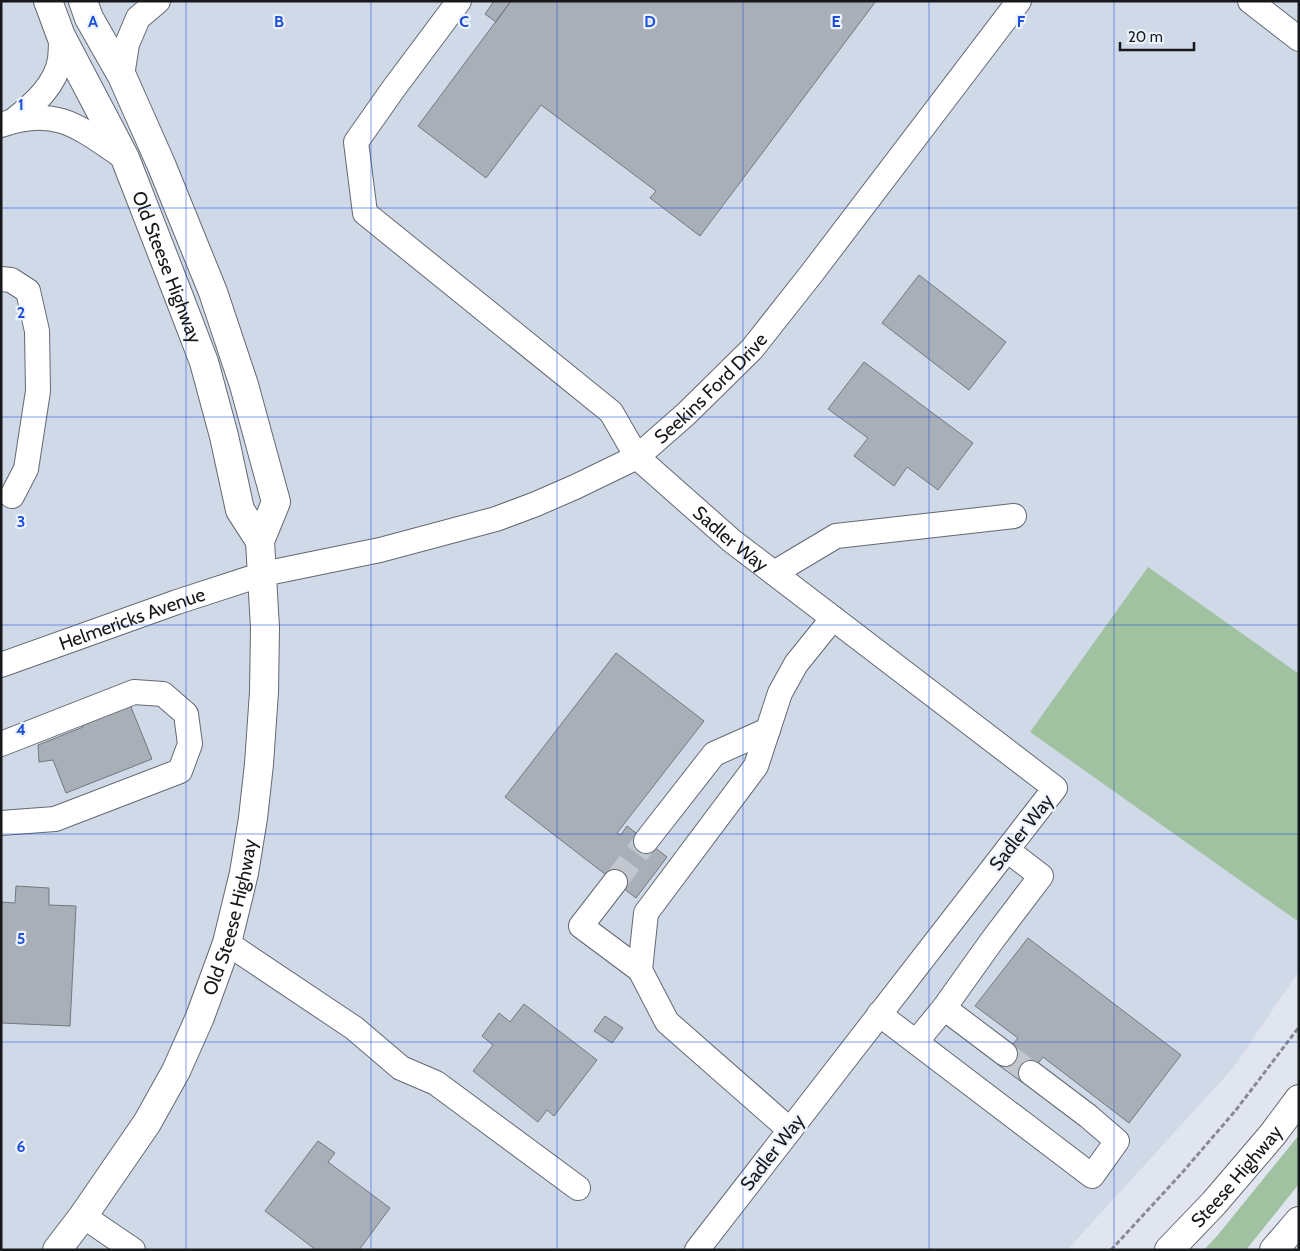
<svg xmlns="http://www.w3.org/2000/svg" width="1300" height="1251" font-family="Cabin,sans-serif">
	<style>
		.built { fill: #cfd9e8 }
		.green { fill: #a0c2a1 }
		.building { fill: #a9afb7; stroke: #737880 }
		.lines { fill: none; stroke-linecap: round; stroke-linejoin: round }
		.minor-tunnel { stroke: #c2c6cf; stroke-width: 24; stroke-dasharray: 24 12; stroke-linecap: butt }
		.minor-casing { stroke: #646971; stroke-width: 26 }
		.major-casing { stroke: #646971; stroke-width: 30 }
		.highway-casing { stroke: #646971; stroke-width: 30 }
		.path { stroke: #888b92; stroke-width: 3; stroke-dasharray: 5 2.5; stroke-linecap: butt }
		.minor { stroke: #fff; stroke-width: 24 }
		.major { stroke: #fff; stroke-width: 28 }
		.highway { stroke: #fff; stroke-width: 28 }
		.grid { fill: none; stroke: #1d4ed8; stroke-width: 1; stroke-opacity: 0.55 }
		.labels { text-anchor: middle; stroke-width: 4.5; stroke-linejoin: round; paint-order: stroke }
		.street-label { font-size: 19px; fill: #16181b; stroke: #edf3fc }
		.grid-label { font-size: 16px; text-anchor: middle; font-weight: bold; fill: #1d4ed8; stroke: #edf3fc; stroke-width: 4.5; stroke-linejoin: round; paint-order: stroke }
	</style>
	<rect width="100%" height="100%" fill="#e0e5ef"/>
	<path class="built" d="M1,1h1298v970l-66,97 -166,182h-1066z"/>
	<path class="green" d="M1148,567l151,107v248l-269,-190z
		M1299,1135v49l-53,66h-42l13,-14z"/>
	<path class="building" d="M494,1h17l-15,21 -11,-8z
		M511,1h365l-176,235 -50,-38 6,-7 -115,-86 -55,73 -68,-52z
		M919,275l87,67 -37,48 -87,-67z
		M864,362l109,81 -35,47 -31,-23 -13,19 -40,-30 14,-18 -40,-29z
		M616,653l88,68 -87,112 4,2 6,-9 40,31 -31,41 -131,-101z
		M129,702l23,57 -86,34 -13,-33 -14,2 -1,-17 45,-18 -2,-6z
		M16,886l33,2v17l27,1 -6,120 -69,-3v-121l14,1z
		M1028,938l153,117 -52,68 -86,-66 -20,26 -26,-19 21,-26 -43,-32z
		M524,1004l73,56 -43,56 -7,-6 -9,12 -65,-51 20,-26 -11,-9 17,-23 11,9z
		M605,1016l18,12 -11,15 -18,-12z
		M318,1141l17,12 -7,9 62,46 -31,42h-43l-51,-39z"/>
	<g class="lines">
		<path class="minor-tunnel" d="M615,882l31,-41
			M1005,1054l26,19"/>
		<defs>
			<g id="minor">
				<path id="s1" d="M459,1l-65,87 -38,54 9,71 246,199 26,45 95,84 323,247 -358,462"/>
				<path d="M1250,1l49,38"/>
				<path d="M122,76l5,-32 11,-26 20,-17"/>
				<path d="M14,120c20,-16 42,-35 46,-61 1,-8 1,-16 1,-23"/>
				<path d="M1,125c19,-7 41,-10 61,-4 22,7 43,24 63,37"/>
				<path d="M1,279l10,1 17,11 9,40 1,60 -12,78 -14,27"/>
				<path d="M774,573l62,-37 178,-20"/>
				<path id="s2" d="M1,665l176,-63 86,-28 117,-24 116,-31 40,-15 39,-17 62,-30 49,-43 66,-65 60,-76 207,-272"/>
				<path d="M1,744l133,-52 29,2 23,20 4,30 -10,27 -125,48 -54,4"/>
				<path d="M646,841l68,-87 54,-24"/>
				<path d="M615,882l-34,44 59,44"/>
				<path d="M227,943l127,85 47,40 35,15 142,105"/>
				<path d="M944,1008l61,46"/>
				<path d="M879,1014l213,162 25,-35 -29,-25 -57,-43"/>
				<path d="M916,1042l28,-34 47,-66 50,-66 -34,-26"/>
				<path d="M790,1130l-123,-108 -27,-52 6,-57 110,-147 24,-73 16,-29 37,-46"/>
				<path d="M83,1216l50,34"/>
			</g>
			<g id="major">
				<path id="s3" d="M48,1l13,35 64,122 51,131 28,73 20,74 16,74 20,31"/>
				<path id="s4" d="M57,1250l26,-34 64,-93 29,-52 24,-54 27,-74 17,-70 9,-55 6,-54 5,-72 1,-64 -5,-87 16,-39 -32,-117 -31,-93 -52,-128 -39,-88 -33,-58 -6,-17"/>
			</g>
			<g id="highway">
				<path id="s5" d="M1169,1250l45,-47 59,-69 26,-35"/>
				<path d="M1274,1250l25,-29"/>
			</g>
		</defs>
		<use href="#minor" class="minor-casing"/>
		<use href="#major" class="major-casing"/>
		<use href="#highway" class="highway-casing"/>
		<path class="path" d="M1111,1250l70,-76 55,-64 63,-83"/>
		<use href="#minor" class="minor"/>
		<use href="#major" class="major"/>
		<use href="#highway" class="highway"/>
	</g>
	<path class="grid" d="M186,1v1249M371,1v1249M557,1v1249M743,1v1249M929,1v1249M1114,1v1249M1,208h1298M1,417h1298M1,625h1298M1,834h1298M1,1042h1298"/>
	<g class="labels">
		<g class="street-label">
			<text dy="7" stroke="none"><textPath href="#s3" startOffset="292">Old Steese Highway</textPath></text>
			<text dy="7" stroke="none"><textPath href="#s2" startOffset="772">Seekins Ford Drive</textPath></text>
			<text dy="7" stroke="none"><textPath href="#s1" startOffset="739">Sadler Way</textPath></text>
			<text dy="7" stroke="none"><textPath href="#s2" startOffset="139">Helmericks Avenue</textPath></text>
			<text transform="translate(1021 832) rotate(-52)" y="7">Sadler Way</text>
			<text dy="7" stroke="none"><textPath href="#s4" startOffset="379">Old Steese Highway</textPath></text>
			<text transform="translate(772 1152) rotate(-52)" y="7">Sadler Way</text>
			<text dy="7" stroke="none"><textPath href="#s5" startOffset="100">Steese Highway</textPath></text>
		</g>
	</g>
	<g class="grid-label">
		<text x="93" y="27">A</text>
		<text x="279" y="27">B</text>
		<text x="464" y="27">C</text>
		<text x="650" y="27">D</text>
		<text x="836" y="27">E</text>
		<text x="1021" y="27">F</text>
		<text x="21" y="110">1</text>
		<text x="21" y="318">2</text>
		<text x="21" y="527">3</text>
		<text x="21" y="735">4</text>
		<text x="21" y="944">5</text>
		<text x="21" y="1152">6</text>
	</g>
	<rect width="1300" height="1251" fill="none" stroke="#16181b" stroke-width="5"/>
	<path d="M1120 42v8h74v-8" fill="none" stroke="#16181b" stroke-width="2.5"/>
	<text x="1128" y="42" font-size="15" fill="#16181b" stroke="#edf3fc" stroke-width="4" paint-order="stroke">20 m</text>
</svg>
